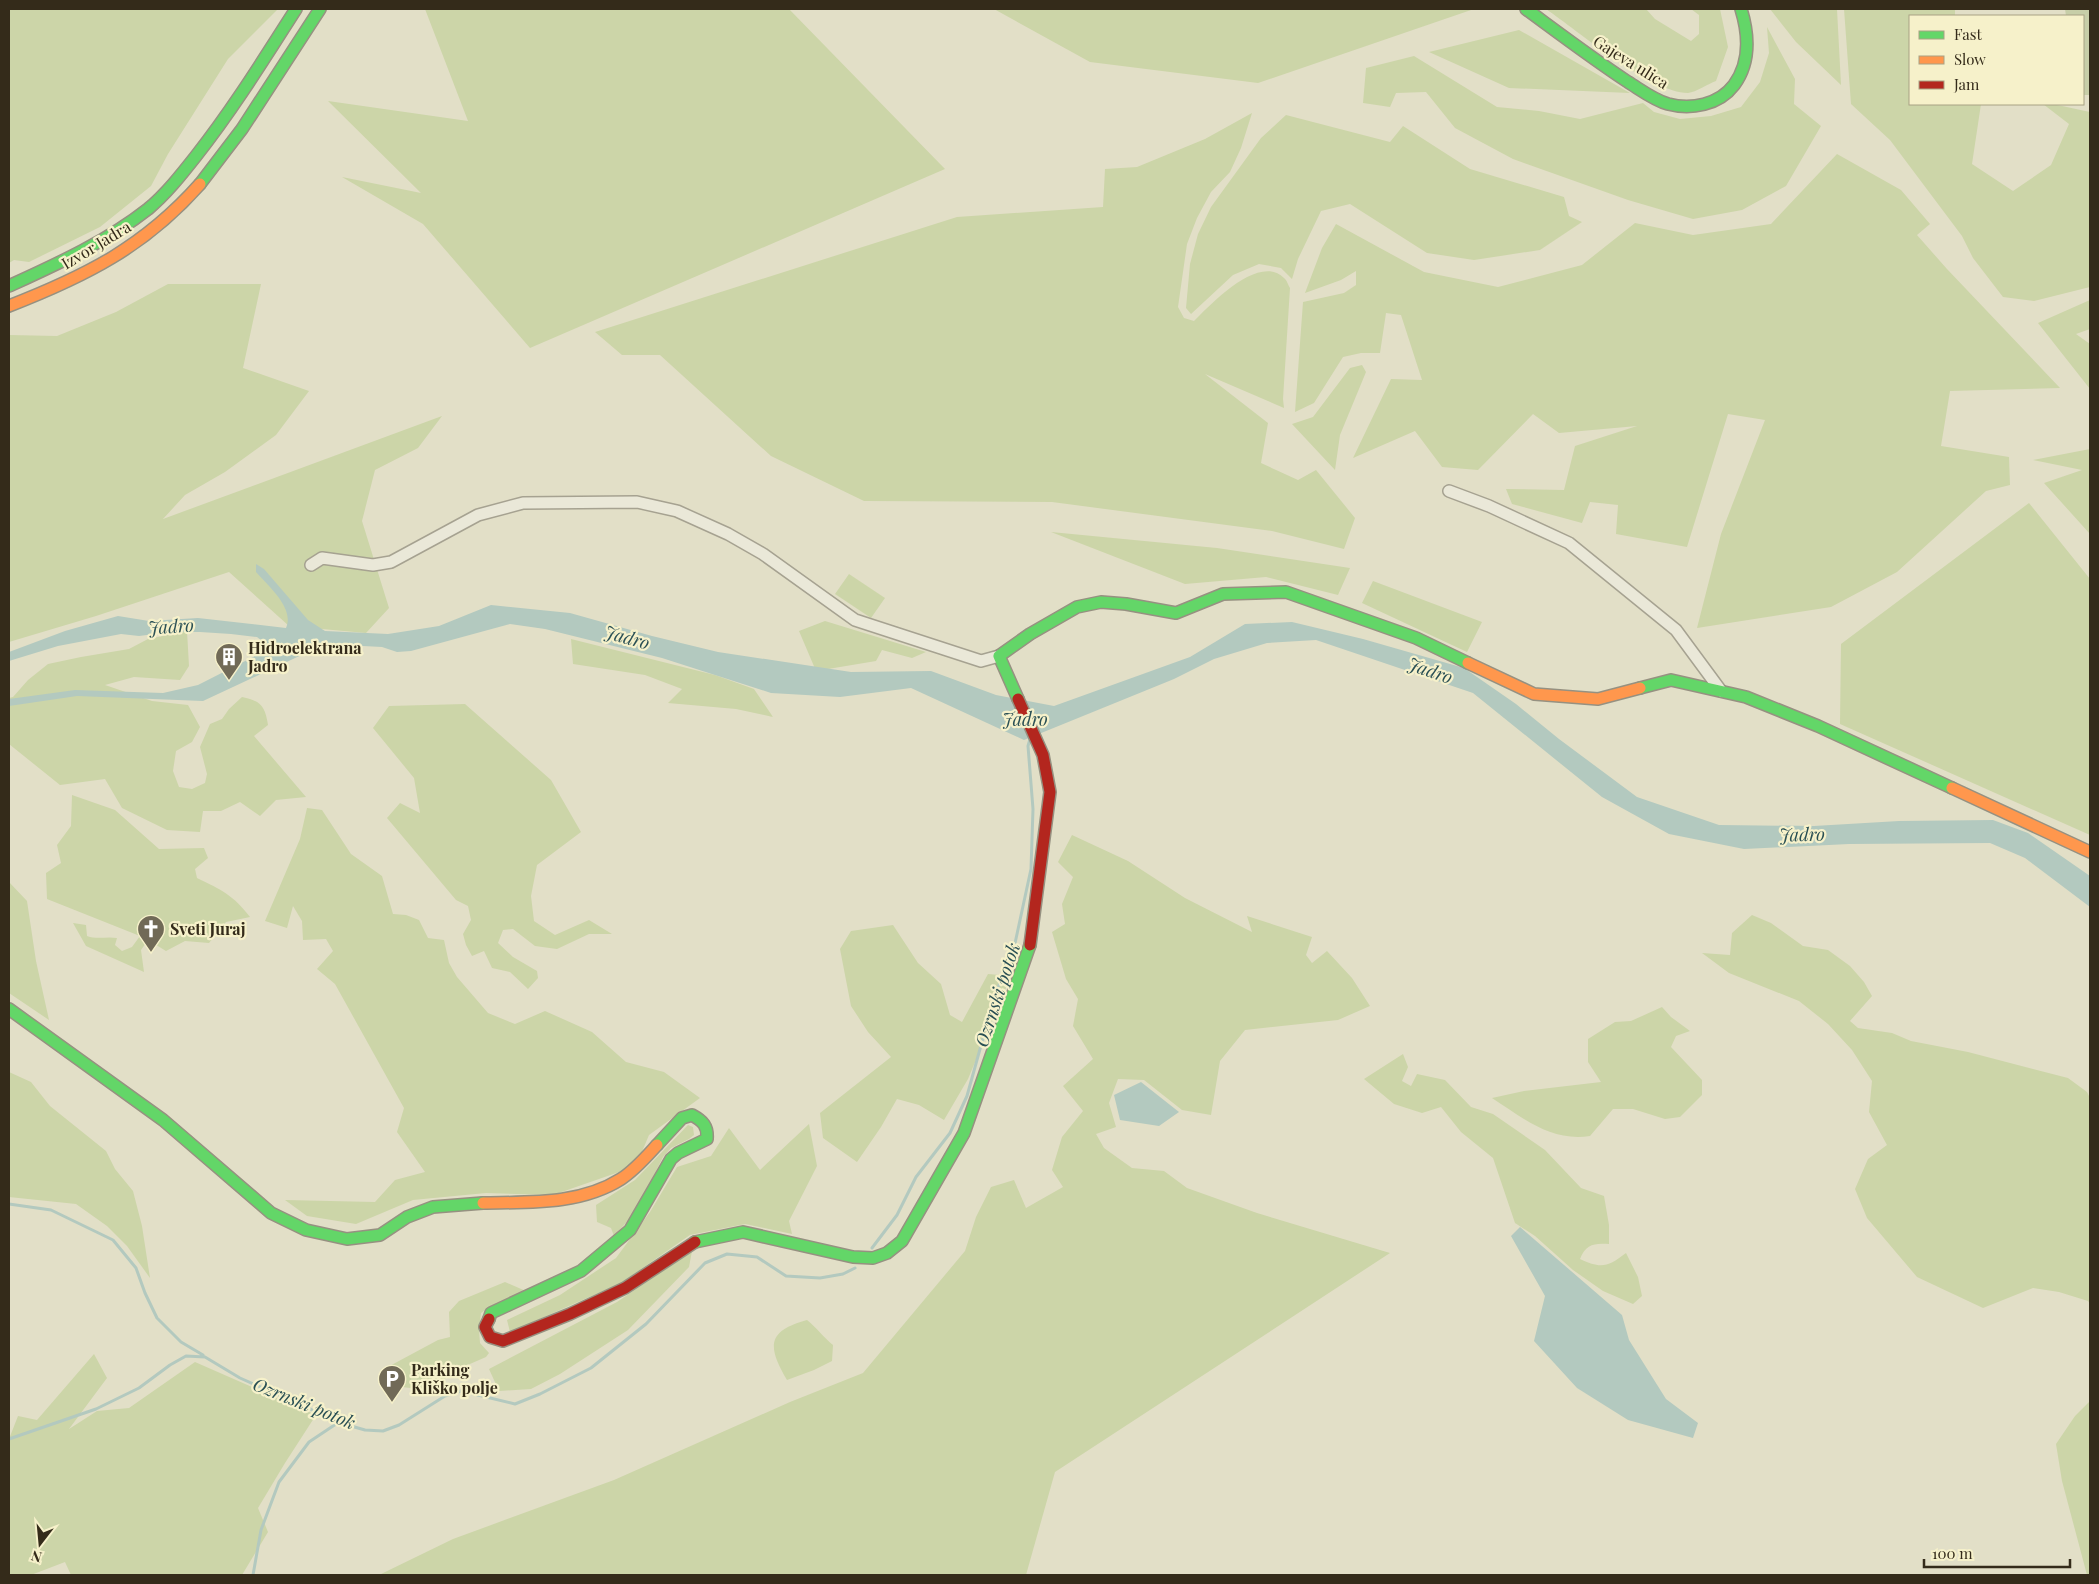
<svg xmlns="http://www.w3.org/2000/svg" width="2099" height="1584" font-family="'Playfair Display',serif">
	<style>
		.green { fill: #ccd5a8 }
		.cemetery { fill: #c7cea8 }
		.water { fill: #b3c9bf }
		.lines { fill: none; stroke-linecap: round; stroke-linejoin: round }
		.stream { stroke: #b3c9bf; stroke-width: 3 }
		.street-casing { stroke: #a6a291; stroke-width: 14 }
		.fast-casing { stroke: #969181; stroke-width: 14 }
		.slow-casing { stroke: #969181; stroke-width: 14 }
		.jam-casing { stroke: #969181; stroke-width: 14 }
		.street { stroke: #eae8d8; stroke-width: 11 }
		.fast { stroke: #63d668; stroke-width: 11 }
		.slow { stroke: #ff974d; stroke-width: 11 }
		.jam { stroke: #b3261e; stroke-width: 11 }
		.labels { text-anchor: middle; stroke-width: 4.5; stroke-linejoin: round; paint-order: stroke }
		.street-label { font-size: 16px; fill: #342b1a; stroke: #f6f1ca }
		.poi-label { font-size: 16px; font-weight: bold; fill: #342b1a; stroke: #f6f1ca; text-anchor: start }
		.water-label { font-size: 18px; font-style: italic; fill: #294f54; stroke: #f6f1ca }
	</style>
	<rect width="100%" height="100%" fill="#e2dfc7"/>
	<path class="green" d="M9,9h269l-50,50 -60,95 -17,32 -51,41 -71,35 -15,-2 -5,3z
		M425,9h364l156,160 -415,179 -107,-124 -81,-47 79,16 -93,-92 140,20z
		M994,9h480l-216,74 -168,-21z
		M1546,9h100l9,10 36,22 8,-7v-19l-8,-6h29l8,38 -12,34c-8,3 -20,11 -28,12 -37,0 -110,-62 -142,-84z
		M1770,9h67l4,76 -45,-43z
		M1844,9h111v7h-45v88h71l-9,60 41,27 38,-26 18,-41 -26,-20c17,0 31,5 47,8v175l-56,14 -31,-4 -30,-39 -11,-22 -72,-96 -39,-36z
		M1767,27l28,52 -1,25 27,22 -35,60 -44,24 -49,9 -65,-19 -115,-41 -58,-31 -29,-36 -30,1 -6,14 -27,-4 3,-35 48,-12 83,51 42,4 41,8 63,-16 11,9 26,7 31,-3 30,-9 19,-25 9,-29z
		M1519,30l111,63 -121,-5 -80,-36z
		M1252,113l-11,35 -11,24 -19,20 -14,26 -10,26 -9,63 6,11 10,3c17,-17 65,-68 90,-43 3,2 4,7 6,10l-7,111 1,9 -79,-34 63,49 -7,40 37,17 18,-10 39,48 -11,31 -72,-18 -220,-29 -188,-1 -93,-45 -111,-101h-38l-27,-23 362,-115 146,-10 2,-38 32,-2 68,-28z
		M1286,115l104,27 13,-16 67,43 94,28 5,19 13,6 -42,28 -66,10 -47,-7 -77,-49 -29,7 -23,48 -6,20 -11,-11 -22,-4 -26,11 -42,39 -5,-6 4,-44 8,-30 13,-27 50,-69z
		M1837,154l64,36 29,34 -13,11 30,34 113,119 -110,3 -9,55 68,11 1,28 -24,6 -89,81 -66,35 -134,21 24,-94 44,-114 -37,-6 -41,133 -71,-13 2,-29 -28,-3 -8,21 -70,-19 -6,-15 58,1 11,-44 62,-20 -78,7 -26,-19 -55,56 -36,-3 -27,-36 -62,27 38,-79 31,1 -21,-65 -15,-2 -6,40h-19l-18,4 -29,46 -19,9 8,-110 41,-9 12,-8v-14l-15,9 -36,13 17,-45 14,-24 88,48 74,15 84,-22 53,-42 58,12 78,-11z
		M168,284h93l-18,84 66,23 -33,44 -51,37 -40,23 -22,24 279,-103 -24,32 -43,22 -13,51 27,87 -23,25 -77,-7 -60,-54 -133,44 -87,26v-307l48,1 59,-24z
		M2090,300v29l-14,5 14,10v45l-52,-66z
		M1362,365l4,7 -26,63 -5,35 -43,-46 21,-7 37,-49z
		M2090,449v85l-46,-51 38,-13 -49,-10z
		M2029,503l61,76v256l-250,-111 1,-80z
		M1051,532l166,16 133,20 -12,27 -72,-18 -81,7z
		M849,574l36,24 -14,20 -36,-24z
		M1373,581l109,41 -15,30 -105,-49z
		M825,621l101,31 -14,6 -30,-8 -6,11 -60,10 -17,-40z
		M187,631l2,35 -9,14 -46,-3 -29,8 47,16 36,4 12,22 -8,15 -16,9 -3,20 6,16 13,2 13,-6 2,-9 -7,-27 10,-23 12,-5 7,-10 13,-12c19,4 23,9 26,28l-14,11 52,61 -30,3 -16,16 -20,-14 -19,9h-18l-3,21 -33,-2 -45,-22 -17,-29 -45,6 -51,-41v-46l4,-1 15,-17 20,-16 33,-7 48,-8 19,-10z
		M571,639l144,36 39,14 19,28 -37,-8 -68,-6 14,-14 -37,-14 -72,-11z
		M465,704l86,76 30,52 -44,33 -6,31 3,25 21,14 34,-15 23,14h-23l-32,15 -22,-3 -22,-17 -10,1 -5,13 15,14 24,14 1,7 -10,11 -18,-17 -18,-4 -8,-17 -12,5 -6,-11 -3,-11 8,-14 -3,-14 -12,-6 -69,-82 13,-15 20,10 -6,-35 -41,-50 16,-22z
		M72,795l43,15 44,39 45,-1 4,10 -13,11 2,9c25,12 36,17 53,39l-24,5 -17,21 -24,-2 -19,10 -18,-11 -7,10 3,22 -58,-26 -13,-23 13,2 1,11c11,4 19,0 30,2l-2,7 7,6 10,-4 8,-11 -93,-37 -1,-26 15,-10 -4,-18 14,-19z
		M307,808l15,2 29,44 31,22 11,38 13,1 13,5 9,18 16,2 5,23 8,14 31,36 27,11 30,-13 47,21 34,30 38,10 36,26 -51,37 -8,19 -19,17 -69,24 -67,-2 -73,7 -57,24 -49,-8 -22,-16 90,2 20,-22 30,-8 -28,-40 7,-24 -69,-124 -18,-15 16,-18 -7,-12 -23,1 -1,-19 -9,-15 -6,22 -22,-7 35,-82z
		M1072,835l56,26 57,37 67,34 -5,-16 65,21 -6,18 6,8 15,-12 25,27 18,28 -32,14 -93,10 -25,31 -9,54 -29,-5 -38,-30 -26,-1 -9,24 7,24 -20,7 8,14 28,20 32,3 23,17 70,25 133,40 -335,219 -29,103h-647l74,-36 161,-59 176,-78 73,-29 102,-122 11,-34 15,-30 23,-7 12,28 37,-21 -11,-17 10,-33 21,-26 -20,-25 30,-27 -20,-33 5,-27 -12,-20 -14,-47 13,-8 -3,-20 11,-27 -15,-15z
		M9,882l18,19 9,60 13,59 -40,-27z
		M1752,915l19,8 32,23 25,4 22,16 14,16 8,14 -22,25 8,7 34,5 19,8 57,11 100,26 19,14 3,6v206l-2,-3 -29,-9 -26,-4 -50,20 -66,-31 -50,-59 -12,-29 13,-30 19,-14 -18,-33 3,-31 -20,-31 -24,-26 -29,-23 -70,-28 -27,-20 28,2 2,-22z
		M893,925l25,38 23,21 9,31 12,7 26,-48 23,2 -43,103 -24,41 -25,-15 -22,-6 -16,28 -24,35 -34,-24 -3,-25 71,-56 -23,-25 -17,-26 -11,-57 11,-18z
		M1662,1007l9,10 19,14 -14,5 -5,11 31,33v15l-22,22 -15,2 -32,-10h-20l-23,27c-39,6 -67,-18 -98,-38l32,-7 77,-9 -13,-20v-23l27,-17 16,-1z
		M1403,1054l5,13 -6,14 9,5 6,-12 28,6 26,27 22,7 52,36 36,38 23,8 5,29v19c-15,-1 -23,0 -29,15 21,10 28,8 46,-6l12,24 4,19 -9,8 -30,-13 -30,-21 -38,-34 -20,-13 -22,-65 -32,-26 -20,-25 -19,6 -28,-9 -30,-25z
		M9,1072l22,10 19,24 56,45 9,18 18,22 9,35 8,52 -23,-32 -20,-20 -31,-22 -67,-7z
		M809,1124l8,42 -28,55 3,13 -47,-10 -55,11 -69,48 -111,49 -3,-12 53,-25 56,-37 34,-46 27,-45 34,-11 18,-28 31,42z
		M688,1125l5,2 1,8 -5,4 -18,9 -8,9 -28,56 -21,23 -3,-8 -14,-6 -1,-17 39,-25z
		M692,1251l-3,16 -61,63 -68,44 -29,15 -32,2 -10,-22 128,-67z
		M505,1282l23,10 -37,14 -10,7 -2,17 1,13 9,10 -3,4 -23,10 -36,23 -25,-3 -13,-7 -5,-11 54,-29 12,-3 -1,-25 10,-11z
		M807,1320c10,8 16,17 26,25l-1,16 -18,9 -27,10c-20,-34 -20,-49 20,-60z
		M94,1354l13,24 -38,51 28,-18 32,-3 66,-46 121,53 -31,48 -27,45 10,24 -26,43h-171l-6,-13 -34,13h-22v-136l9,-23 19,4z
		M2090,1401v174h-3l-25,-94 -6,-37 19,-28z"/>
	<path class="cemetery" d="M2065,9h25v86h-7v-79h-17z"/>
	<path class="water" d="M256,564l8,5 44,51 17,11 63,3 51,-8 52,-21 79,8 82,23 66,16 133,20 80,-1 65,24 58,11 136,-49 55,-33 47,-2 71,17 101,29 52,36 43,35 78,58 82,28 95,1 85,-5 94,-1 35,13 62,43v31l-65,-49 -35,-15 -141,1 -105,5 -75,-15 -67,-37 -129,-104 -157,-53 -49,3 -53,16 -40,20 -150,61 -113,-52 -71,9 -69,-4 -109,-35 -117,-29 -35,-5 -99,27 -14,1 -15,-5 -57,-3 -122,57 -126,-5 -68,10v-7l66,-9 88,3 35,-8 73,-37 -14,-11 -26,-3 -31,-2h-30l-31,4 -18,-2 -63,12 -49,15v-9l56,-21 53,-15 31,5 49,-3 88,10c9,-20 -18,-42 -30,-56z
		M1141,1082l38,30 -20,14 -39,-6 -6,-25z
		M1520,1227l102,88 7,25 37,59 32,24 -5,15 -65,-18 -51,-32 -43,-47 11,-45 -34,-60z"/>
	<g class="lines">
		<path class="stream" d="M9,1204l42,6 62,30 23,28 9,25 12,25 24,24 22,13
			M872,1248l25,-33 19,-38 34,-44 17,-37 28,-101 19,-47 17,-79 2,-60 -5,-63 2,-7
			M9,1439l87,-30 43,-21 31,-23 16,-9 19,1 35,21 104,46 21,6 18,1 16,-6 46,-29 16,-5 54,13 25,-10 51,-26 55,-44 59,-61 22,-9 30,3 29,19 34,2 23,-4 12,-6
			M253,1575l8,-45 18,-48 30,-40 30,-20"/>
		<defs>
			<path id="street" d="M1449,491l40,15 80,37 107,87 45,61
				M311,565l11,-7 51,7 18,-3 87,-47 45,-12 114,-1 40,9 51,23 35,20 92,66 126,41 18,-5"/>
			<path id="fast" d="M1526,9c34,25 67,50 102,73 13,8 26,18 40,22 23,6 51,1 66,-19 17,-23 15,-50 7,-76
				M200,184l42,-55 78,-120
				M9,286c48,-22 97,-44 139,-77 18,-15 33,-34 48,-53 37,-47 68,-97 100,-147
				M1640,688l31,-8 75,17 72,29 134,62
				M1018,699l-19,-43 31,-22 47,-27 24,-5 25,2 50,9 47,-19 63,-2 130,46 52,25
				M9,1009l154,111 108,93 35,17 41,9 33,-4 27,-18 26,-10 50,-4
				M695,1242l48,-10 110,25 20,1 14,-5 15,-12 62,-108 66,-188
				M489,1319l2,-6 90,-42 49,-41 41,-71 7,-6 29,-14c1,-13 -4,-18 -15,-24l-10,3 -25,27"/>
			<path id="slow" d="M9,306c77,-30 135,-59 191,-122
				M1468,663l66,31 64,5 42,-11
				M1952,788l138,64
				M483,1203c46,-1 97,2 138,-24 14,-9 25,-22 36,-34"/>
			<path id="jam" d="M1018,699l25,56 7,37 -20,153
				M489,1319l-4,8 5,10 13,4 67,-27 55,-26 70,-46"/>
		</defs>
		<use href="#street" class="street-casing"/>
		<use href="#fast" class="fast-casing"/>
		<use href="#slow" class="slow-casing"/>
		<use href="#jam" class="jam-casing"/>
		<use href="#street" class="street"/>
		<use href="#fast" class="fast"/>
		<use href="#slow" class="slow"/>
		<use href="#jam" class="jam"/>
	</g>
	<defs>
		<symbol id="building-pin" viewBox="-11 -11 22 30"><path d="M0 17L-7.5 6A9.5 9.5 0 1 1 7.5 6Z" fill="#716a57" stroke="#f6f1ca"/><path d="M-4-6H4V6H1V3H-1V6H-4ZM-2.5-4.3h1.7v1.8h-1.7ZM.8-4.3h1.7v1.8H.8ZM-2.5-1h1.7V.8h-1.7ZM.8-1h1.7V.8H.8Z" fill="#fff"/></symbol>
		<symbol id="church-pin" viewBox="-11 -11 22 30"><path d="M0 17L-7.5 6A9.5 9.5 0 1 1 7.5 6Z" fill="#716a57" stroke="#f6f1ca"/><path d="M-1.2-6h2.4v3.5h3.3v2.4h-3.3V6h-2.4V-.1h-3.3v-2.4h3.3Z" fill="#fff"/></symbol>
		<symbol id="parking-pin" viewBox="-11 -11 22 30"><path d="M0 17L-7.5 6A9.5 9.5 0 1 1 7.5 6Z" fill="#716a57" stroke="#f6f1ca"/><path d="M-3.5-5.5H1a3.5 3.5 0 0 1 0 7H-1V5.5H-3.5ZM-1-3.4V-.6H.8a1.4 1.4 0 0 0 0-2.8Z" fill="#fff"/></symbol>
	</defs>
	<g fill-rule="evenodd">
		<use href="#building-pin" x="213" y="641" width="32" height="43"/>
		<use href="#church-pin" x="135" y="913" width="32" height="43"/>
		<use href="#parking-pin" x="376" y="1363" width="32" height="43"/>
	</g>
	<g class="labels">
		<g class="street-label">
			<text transform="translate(1631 62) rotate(32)" y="6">Gajeva ulica</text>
			<text transform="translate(96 245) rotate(-31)" y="6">Izvor Jadra</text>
		</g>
		<g class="poi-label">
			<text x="248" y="654">Hidroelektrana<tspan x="248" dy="18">Jadro</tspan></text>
			<text x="170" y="935">Sveti Juraj</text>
			<text x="411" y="1376">Parking<tspan x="411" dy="18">Kliško polje</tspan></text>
		</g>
		<g class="water-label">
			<text transform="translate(171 627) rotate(-4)" y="6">Jadro</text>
			<text transform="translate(627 638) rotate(15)" y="6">Jadro</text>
			<text transform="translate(1430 671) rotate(19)" y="6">Jadro</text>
			<text x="1025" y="726">Jadro</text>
			<text transform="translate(1802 835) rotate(-1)" y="6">Jadro</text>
			<text transform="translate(998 995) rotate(-72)" y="6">Ozrnski potok</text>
			<text transform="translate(304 1404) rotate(22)" y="6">Ozrnski potok</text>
		</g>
	</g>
	<rect width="2099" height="1584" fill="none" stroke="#342b1a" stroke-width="20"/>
	<rect x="1909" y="15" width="175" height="90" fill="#f6f1ca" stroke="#a8a284"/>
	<rect x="1919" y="31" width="25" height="8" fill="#63d668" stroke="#a8a284"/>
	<text x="1954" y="40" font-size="15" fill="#342b1a">Fast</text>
	<rect x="1919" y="56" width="25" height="8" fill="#ff974d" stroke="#a8a284"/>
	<text x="1954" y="65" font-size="15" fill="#342b1a">Slow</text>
	<rect x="1919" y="81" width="25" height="8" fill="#b3261e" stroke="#a8a284"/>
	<text x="1954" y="90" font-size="15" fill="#342b1a">Jam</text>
	<g transform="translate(40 1544) rotate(196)" stroke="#f6f1ca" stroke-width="4" paint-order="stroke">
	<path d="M0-4L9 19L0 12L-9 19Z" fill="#342b1a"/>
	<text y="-8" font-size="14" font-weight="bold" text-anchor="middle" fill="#342b1a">N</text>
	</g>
	<path d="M1924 1559v8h146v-8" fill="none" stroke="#342b1a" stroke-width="2.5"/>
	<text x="1932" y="1559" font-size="15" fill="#342b1a" stroke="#f6f1ca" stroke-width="4" paint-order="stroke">100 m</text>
</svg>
